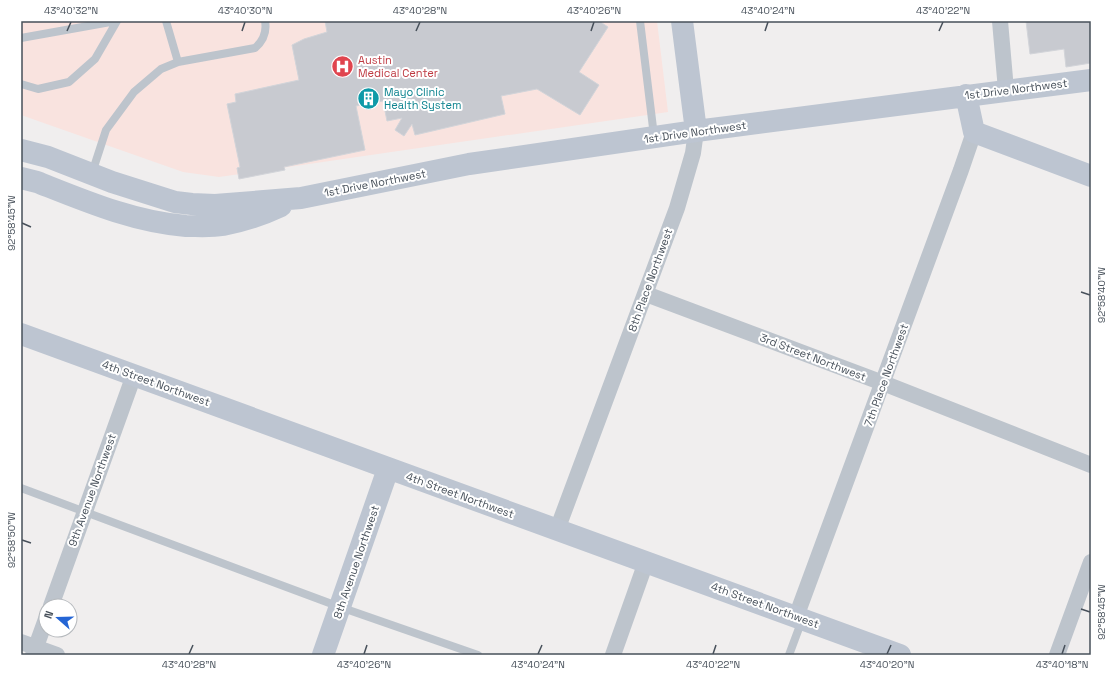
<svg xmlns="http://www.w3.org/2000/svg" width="1112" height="676" font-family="'Space Grotesk',sans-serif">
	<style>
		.medical { fill: #f9e3df }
		.building { fill: #c8cad0; stroke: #d2d4d9 }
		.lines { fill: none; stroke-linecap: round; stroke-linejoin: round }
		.lane { stroke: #bdc4cc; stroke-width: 8 }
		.street { stroke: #bdc4cc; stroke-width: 16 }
		.secondary { stroke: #bdc5d1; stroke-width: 22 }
		.ticks { fill: none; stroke: #47505a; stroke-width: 1.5 }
		.labels { text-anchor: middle; stroke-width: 4; stroke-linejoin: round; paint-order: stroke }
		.health-label { font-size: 11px; fill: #be3a42; stroke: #fff; text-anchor: start }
		.street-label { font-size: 11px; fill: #47505a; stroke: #fff }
		.culture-label { font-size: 11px; fill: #0d838f; stroke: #fff; text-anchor: start }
		.neatline { fill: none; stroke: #47505a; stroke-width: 1.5 }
		.ticks-label { font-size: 10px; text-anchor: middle; fill: #47505a }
	</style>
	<rect width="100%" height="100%" fill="#f0eeee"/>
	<path class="medical" d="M21,21h636l11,91 -449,65 -36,-5 -162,-57z"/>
	<path class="building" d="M325,21h274l9,6 -29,45 20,13 -19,30 -43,-26 -36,7 4,18 -90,21 -3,-11 -8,12 -9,-6 7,-12 -15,3 -4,-20 -27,5 9,44 -81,17 1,3 -46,9 -2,-11 3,-1 -13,-63 9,-2 -1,-8 64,-14 -7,-35 12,-6 23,-7z
		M1026,21h65v42l-25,4 -2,-18 -34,5z"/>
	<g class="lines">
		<path class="lane" d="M640,21l14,115
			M21,38l95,-17
			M178,62l77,-14c8,-7 12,-16 10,-27
			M21,84l17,5 31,-7 26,-23 22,-38
			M92,173l14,-43 28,-38 27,-23 17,-7 -12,-41
			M21,488l319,119 138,48
			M789,655l13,-35"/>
		<path class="street" d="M1000,21l6,69
			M646,294l237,89 208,82
			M557,530l120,-322 16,-55 3,-22
			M51,606l83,-231
			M796,617l165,-447 13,-38
			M21,642l36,13
			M33,655l13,-36
			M613,655l33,-93
			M1057,655l34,-93"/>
		<path class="secondary" d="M682,21l14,110
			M966,95l8,37 117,44
			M21,150l27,7 64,25 63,20 17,2 23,1 86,-7 168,-34 227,-33 395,-51
			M21,178l16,4c48,19 97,40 149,44 12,0 25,1 37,-1 20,-4 39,-10 58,-19
			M21,334l879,321
			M323,655l65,-186"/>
	</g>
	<path class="ticks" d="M67,31l4,-9M242,31l3,-9M416,31l4,-9M591,31l3,-9M765,31l3,-9M939,31l4,-9M22,223l9,4M1081,292l9,3M22,540l9,3M1081,609l9,3M189,654l4,-9M364,654l3,-9M538,654l4,-9M713,654l3,-9M887,654l4,-9M1062,654l3,-9"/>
	<defs>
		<symbol id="hospital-disc" viewBox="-11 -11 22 22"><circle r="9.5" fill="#e0444e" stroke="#fff"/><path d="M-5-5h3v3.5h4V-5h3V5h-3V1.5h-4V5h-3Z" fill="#fff"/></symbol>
		<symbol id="building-disc" viewBox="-11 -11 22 22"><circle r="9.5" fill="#0f9aa8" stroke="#fff"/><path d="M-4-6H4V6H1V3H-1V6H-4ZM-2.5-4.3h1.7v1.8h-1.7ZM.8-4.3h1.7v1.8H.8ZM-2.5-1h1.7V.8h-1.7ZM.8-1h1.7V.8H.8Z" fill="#fff"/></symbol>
	</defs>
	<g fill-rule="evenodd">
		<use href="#hospital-disc" x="330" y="54" width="25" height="25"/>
		<use href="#building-disc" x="356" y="86" width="25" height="25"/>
	</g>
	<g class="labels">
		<g class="health-label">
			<text x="358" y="64">Austin<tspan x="358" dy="13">Medical Center</tspan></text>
		</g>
		<g class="street-label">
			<text transform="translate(1016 89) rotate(-7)" y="4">1st Drive Northwest</text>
			<text transform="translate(695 132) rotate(-8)" y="4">1st Drive Northwest</text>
			<text transform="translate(375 183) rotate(-11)" y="4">1st Drive Northwest</text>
			<text transform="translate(650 280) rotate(-70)" y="4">8th Place Northwest</text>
			<text transform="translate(813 357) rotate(21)" y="4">3rd Street Northwest</text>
			<text transform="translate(886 375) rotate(-70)" y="4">7th Place Northwest</text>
			<text transform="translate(156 383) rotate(20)" y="4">4th Street Northwest</text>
			<text transform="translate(92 490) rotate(-70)" y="4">9th Avenue Northwest</text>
			<text transform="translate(460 495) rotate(20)" y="4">4th Street Northwest</text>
			<text transform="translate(356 562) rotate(-71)" y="4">8th Avenue Northwest</text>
			<text transform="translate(765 605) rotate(20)" y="4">4th Street Northwest</text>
		</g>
		<g class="culture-label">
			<text x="384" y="96">Mayo Clinic<tspan x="384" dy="13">Health System</tspan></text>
		</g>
	</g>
	<rect width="1112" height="676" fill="none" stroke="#ffffff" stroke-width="44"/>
	<g transform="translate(58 618) rotate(290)"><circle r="19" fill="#ffffff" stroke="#b5b9bd"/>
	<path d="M0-3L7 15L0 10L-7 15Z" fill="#2465d5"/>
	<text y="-6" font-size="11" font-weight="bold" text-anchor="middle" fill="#47505a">N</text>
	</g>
	<rect x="22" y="22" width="1068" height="632" class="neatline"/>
	<g class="ticks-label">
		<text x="71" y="14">43°40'32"N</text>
		<text x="245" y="14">43°40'30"N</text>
		<text x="420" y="14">43°40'28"N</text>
		<text x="594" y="14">43°40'26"N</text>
		<text x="768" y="14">43°40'24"N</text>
		<text x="943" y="14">43°40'22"N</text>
		<text transform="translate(11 223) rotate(-90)" y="4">92°58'45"W</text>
		<text transform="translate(1101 295) rotate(-90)" y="4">92°58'40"W</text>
		<text transform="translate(11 540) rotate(-90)" y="4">92°58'50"W</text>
		<text transform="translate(1101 612) rotate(-90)" y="4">92°58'45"W</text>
		<text x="189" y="668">43°40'28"N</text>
		<text x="364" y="668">43°40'26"N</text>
		<text x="538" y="668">43°40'24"N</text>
		<text x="713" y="668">43°40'22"N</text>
		<text x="887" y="668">43°40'20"N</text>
		<text x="1062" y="668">43°40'18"N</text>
	</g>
</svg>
